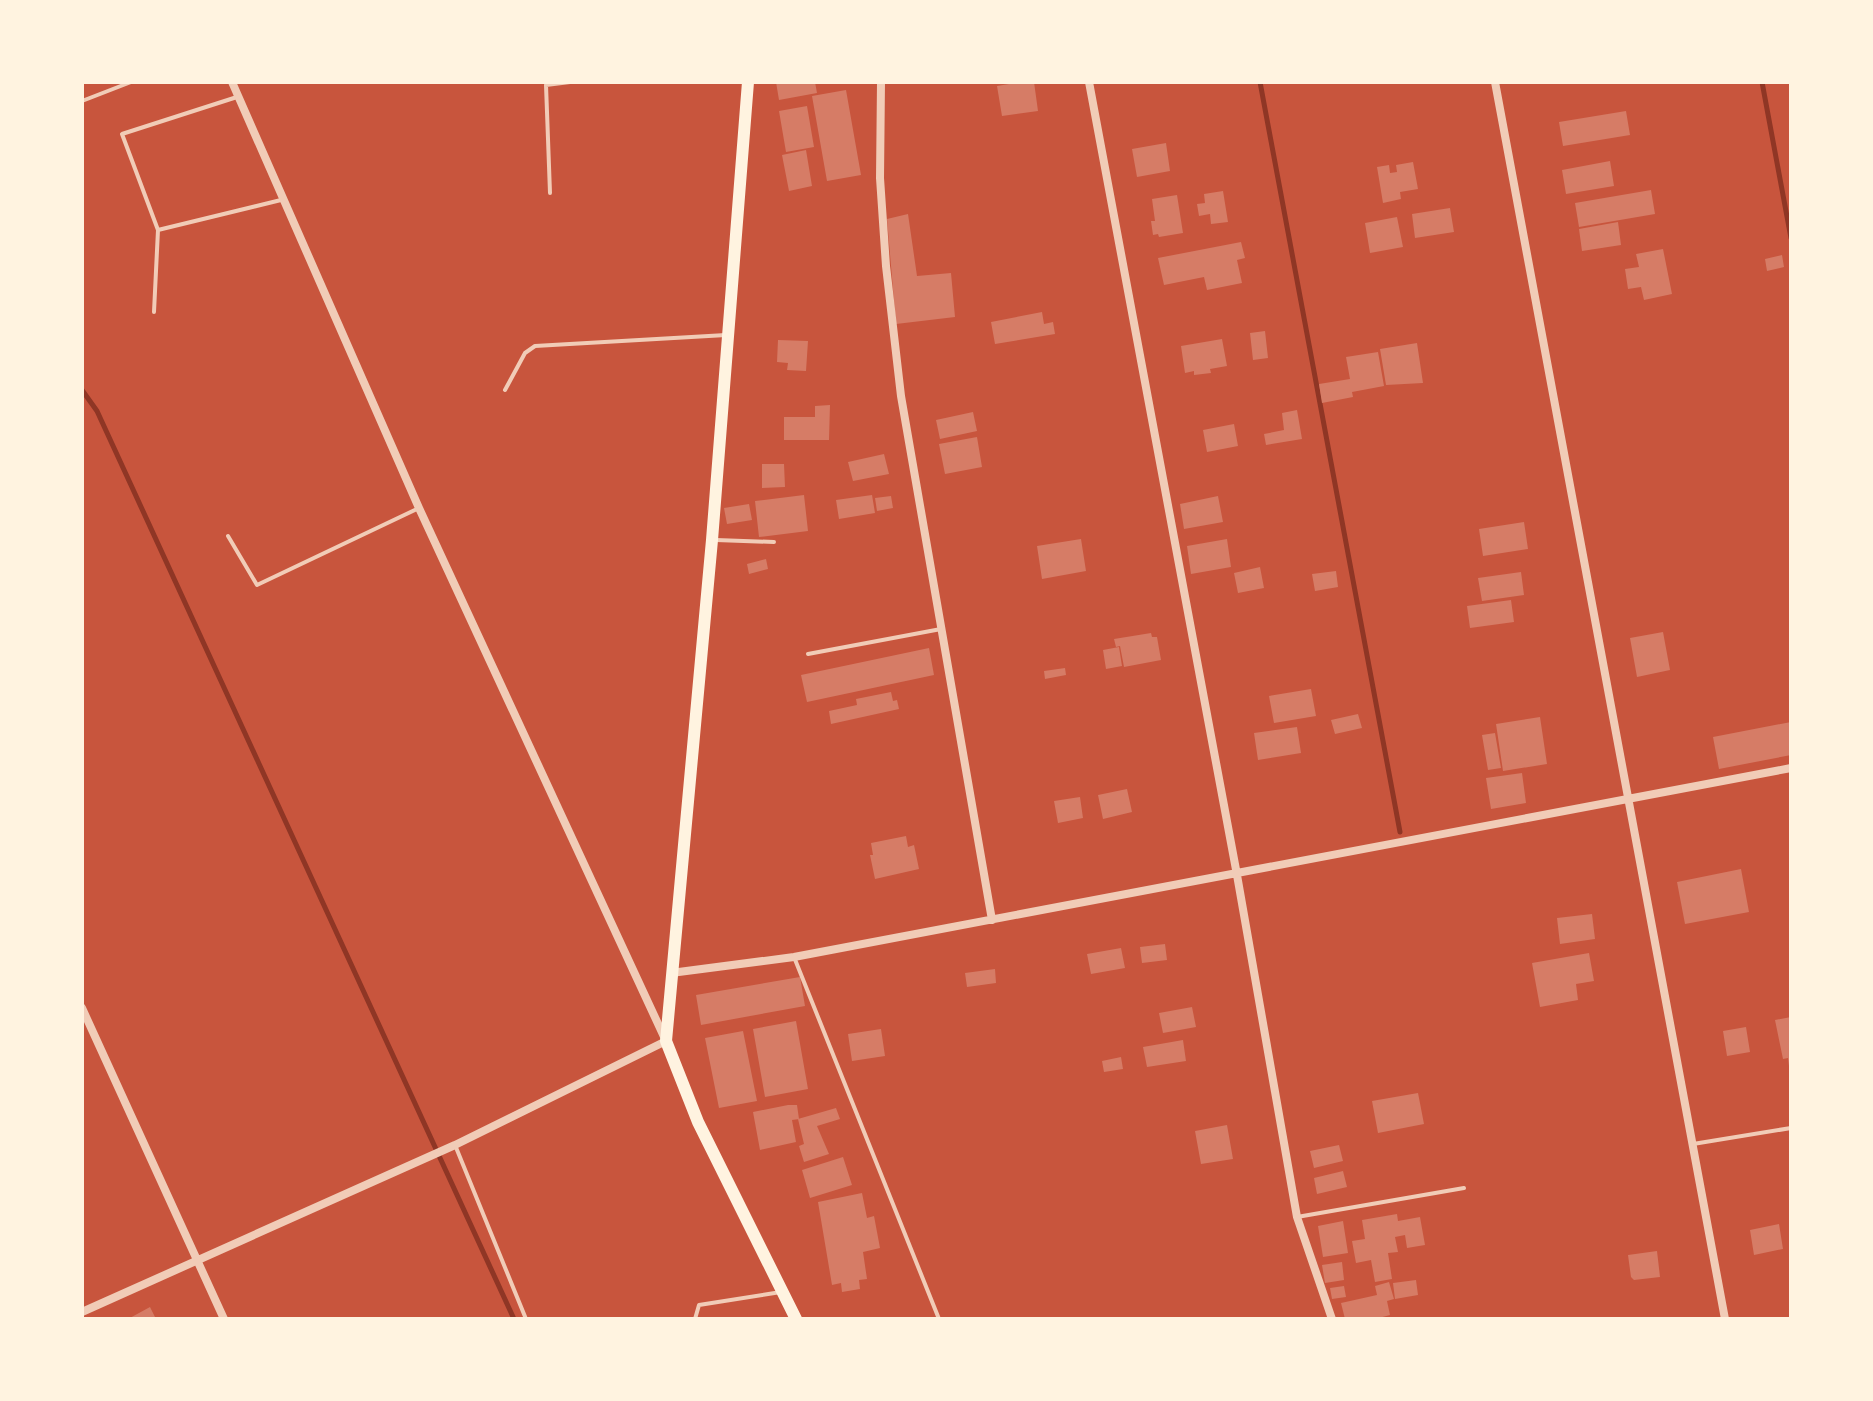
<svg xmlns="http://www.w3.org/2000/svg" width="1873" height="1401" font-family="Georgia,serif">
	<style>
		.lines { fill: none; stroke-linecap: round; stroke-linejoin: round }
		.stream { stroke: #8f3625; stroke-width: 5 }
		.building { fill: #d67c66 }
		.service { stroke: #f1ccb7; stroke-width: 4 }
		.minor { stroke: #f1ccb7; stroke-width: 8 }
		.secondary { stroke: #fff3e0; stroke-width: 12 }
	</style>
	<rect width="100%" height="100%" fill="#c8553d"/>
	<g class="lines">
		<path class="stream" d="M1260,82l140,750
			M1762,82l29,156
			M82,390l15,21 417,908"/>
	</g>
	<path class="building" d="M776,82h39l2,11 -38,7z
		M1021,82h13l4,29 -36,5 -5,-30z
		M846,90l15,85 -34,6 -15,-85z
		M807,106l7,41 -28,5 -7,-41z
		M1626,111l4,24 -67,11 -4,-24z
		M1166,143l4,28 -33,6 -5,-28z
		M806,150l6,36 -23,5 -7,-36z
		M1610,161l4,25 -48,8 -4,-24z
		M1413,162l5,27 -18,3 1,7 -18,4 -6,-36 12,-2 1,8 7,-1 -1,-7z
		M1651,190l4,24 -76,13 -4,-24z
		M1223,191l5,31 -17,2 -1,-10 -11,2 -2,-12 8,-1 -1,-9z
		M1177,195l6,38 -24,4 -1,-3 -5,1 -2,-14h4l-3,-22z
		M1450,208l4,24 -39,6 -3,-24z
		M908,214l9,62 34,-3 4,44 -59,7 -9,-105z
		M1397,217l6,30 -33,6 -5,-30z
		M1618,222l3,23 -39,6 -3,-22z
		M1241,242l4,16 -8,2 5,23 -35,7 -3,-13 -40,8 -6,-27z
		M1663,249l9,45 -28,6 -3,-13 -13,2 -3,-20 14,-2 -3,-13z
		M1782,255l2,12 -17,4 -2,-12z
		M1042,312l2,12 9,-2 2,12 -60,10 -4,-22z
		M1265,331l3,27 -15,2 -3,-27z
		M1222,339l5,27 -17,3 1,4 -17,2v-4l-9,2 -4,-27z
		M778,340l30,1 -2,30 -19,-1 1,-7 -11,-1z
		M1417,343l6,40 -37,2 -6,-36z
		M1378,352l6,34 -32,6 1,5 -31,6 -3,-19 31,-5 -4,-22z
		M830,405l-1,35h-45v-23h31v-11z
		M1297,410l5,29 -36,6 -2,-11 20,-4 -2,-17z
		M973,412l4,19 -37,8 -4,-19z
		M1234,424l4,22 -31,6 -4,-22z
		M977,437l5,30 -37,7 -6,-30z
		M884,454l5,20 -36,7 -5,-19z
		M762,464h22l1,23 -23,1z
		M804,495l4,36 -49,6 -4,-36z
		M872,495l3,18 -36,6 -3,-19z
		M891,496l2,12 -16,3 -2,-13z
		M1218,496l5,26 -39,7 -4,-25z
		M749,504l3,16 -25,4 -3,-16z
		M1524,522l4,27 -45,7 -4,-27z
		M1081,539l5,32 -44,8 -5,-33z
		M1227,539l4,28 -40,7 -4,-28z
		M766,559l2,10 -19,5 -2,-10z
		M1260,567l4,21 -26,5 -4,-20z
		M1336,571l2,16 -23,4 -3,-17z
		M1521,572l3,23 -42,6 -4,-23z
		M1511,600l3,22 -44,6 -3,-22z
		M1663,632l7,38 -33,7 -7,-39z
		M1151,633l1,4h5l4,23 -37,7 -4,-21 -4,1 -2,-8z
		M1119,647l3,19 -16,3 -3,-19z
		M929,648l5,27 -127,27 -6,-27z
		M1065,668l1,7 -21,4 -1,-8z
		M1311,689l5,27 -42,7 -5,-27z
		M891,692l2,9 4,-1 2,9 -68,15 -2,-13 28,-6 -1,-6z
		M1358,714l4,14 -27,6 -4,-14z
		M1540,717l7,47 -44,7 -7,-47z
		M1791,722v33l-72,14 -6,-32z
		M1297,727l4,26 -43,7 -4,-27z
		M1495,733l6,35 -13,2 -6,-35z
		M1522,773l4,30 -35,6 -5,-31z
		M1127,789l5,23 -29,7 -5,-24z
		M1080,797l3,21 -25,5 -4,-22z
		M906,836l2,11 6,-2 5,24 -44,10 -5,-24h3l-2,-12z
		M1741,869l8,43 -64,12 -8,-42z
		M1592,914l3,25 -35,5 -3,-26z
		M1165,944l2,16 -25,3 -2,-16z
		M1121,948l4,20 -34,6 -4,-20z
		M1589,953l5,28 -18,3 2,16 -38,7 -8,-44z
		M995,969l1,14 -29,4 -2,-14z
		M800,977l5,29 -104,19 -5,-30z
		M1192,1007l4,20 -33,6 -4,-20z
		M1791,1017v49h-2l-1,-8 -5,1 -8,-39z
		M796,1021l12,68 -43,8 -12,-68z
		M1746,1027l4,25 -23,4 -4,-25z
		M881,1029l4,27 -33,5 -4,-27z
		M743,1031l14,70 -38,7 -14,-70z
		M1183,1040l3,21 -39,6 -4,-20z
		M1121,1057l2,12 -19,3 -2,-11z
		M1418,1093l6,31 -46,9 -6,-32z
		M788,1105h9l2,14 -7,1 4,22 -36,8 -7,-38z
		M836,1108l4,11 -23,7 12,28 -25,8 -5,-16 5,-2 -6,-25z
		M1227,1125l6,34 -32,5 -6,-33z
		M1339,1145l4,16 -29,7 -4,-17z
		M843,1157l9,28 -42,13 -8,-28z
		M1343,1171l4,16 -30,7 -3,-16z
		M862,1193l5,25 7,-2 6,32 -17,4 4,27 -8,1 1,9 -18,3 -1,-9 -9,2 -14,-83z
		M1397,1214l1,7 22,-4 5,28 -18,3 -2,-13 -10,2 3,15 -10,1 4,26 -17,3 -4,-22 -15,3 -4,-22 13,-2 -3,-19z
		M1343,1221l5,32 -25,4 -5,-31z
		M1779,1224l4,25 -29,6 -4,-25z
		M1657,1251l3,26 -26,3 -3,-3 -3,-22z
		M1342,1262l2,18 -19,3 -3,-18z
		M1416,1280l2,15 -23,4 -2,-16z
		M1389,1282l5,17 -7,2 3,14 -15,4h-30l-4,-16 36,-8 -2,-9z
		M1344,1286l2,11 -14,2 -2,-11z
		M150,1307l6,12h-28z"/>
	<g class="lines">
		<path class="service" d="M82,101l49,-19
			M550,193l-4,-108 24,-3
			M158,230l123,-30
			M154,312l4,-82 -36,-96 115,-37
			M505,390l20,-37 10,-7 191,-11
			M228,536l29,49 160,-76
			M716,540l58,2
			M808,654l133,-25
			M794,957l145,362
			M1693,1144l98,-16
			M455,1145l71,174
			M1297,1217l167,-29
			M695,1319l4,-14 82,-13"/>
		<path class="minor" d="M881,82l-1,96 6,88 15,130 91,524
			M1089,82l148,793 60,342 35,102
			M1495,82l230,1237
			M671,973l123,-16 997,-189
			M82,1008l142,311
			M82,1312l373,-167 211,-104 -247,-533 -187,-426"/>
		<path class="secondary" d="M748,82l-36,458 -46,501 32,81 98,197"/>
	</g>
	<rect width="1873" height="1401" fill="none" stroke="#fff3e0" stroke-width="168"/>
</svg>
